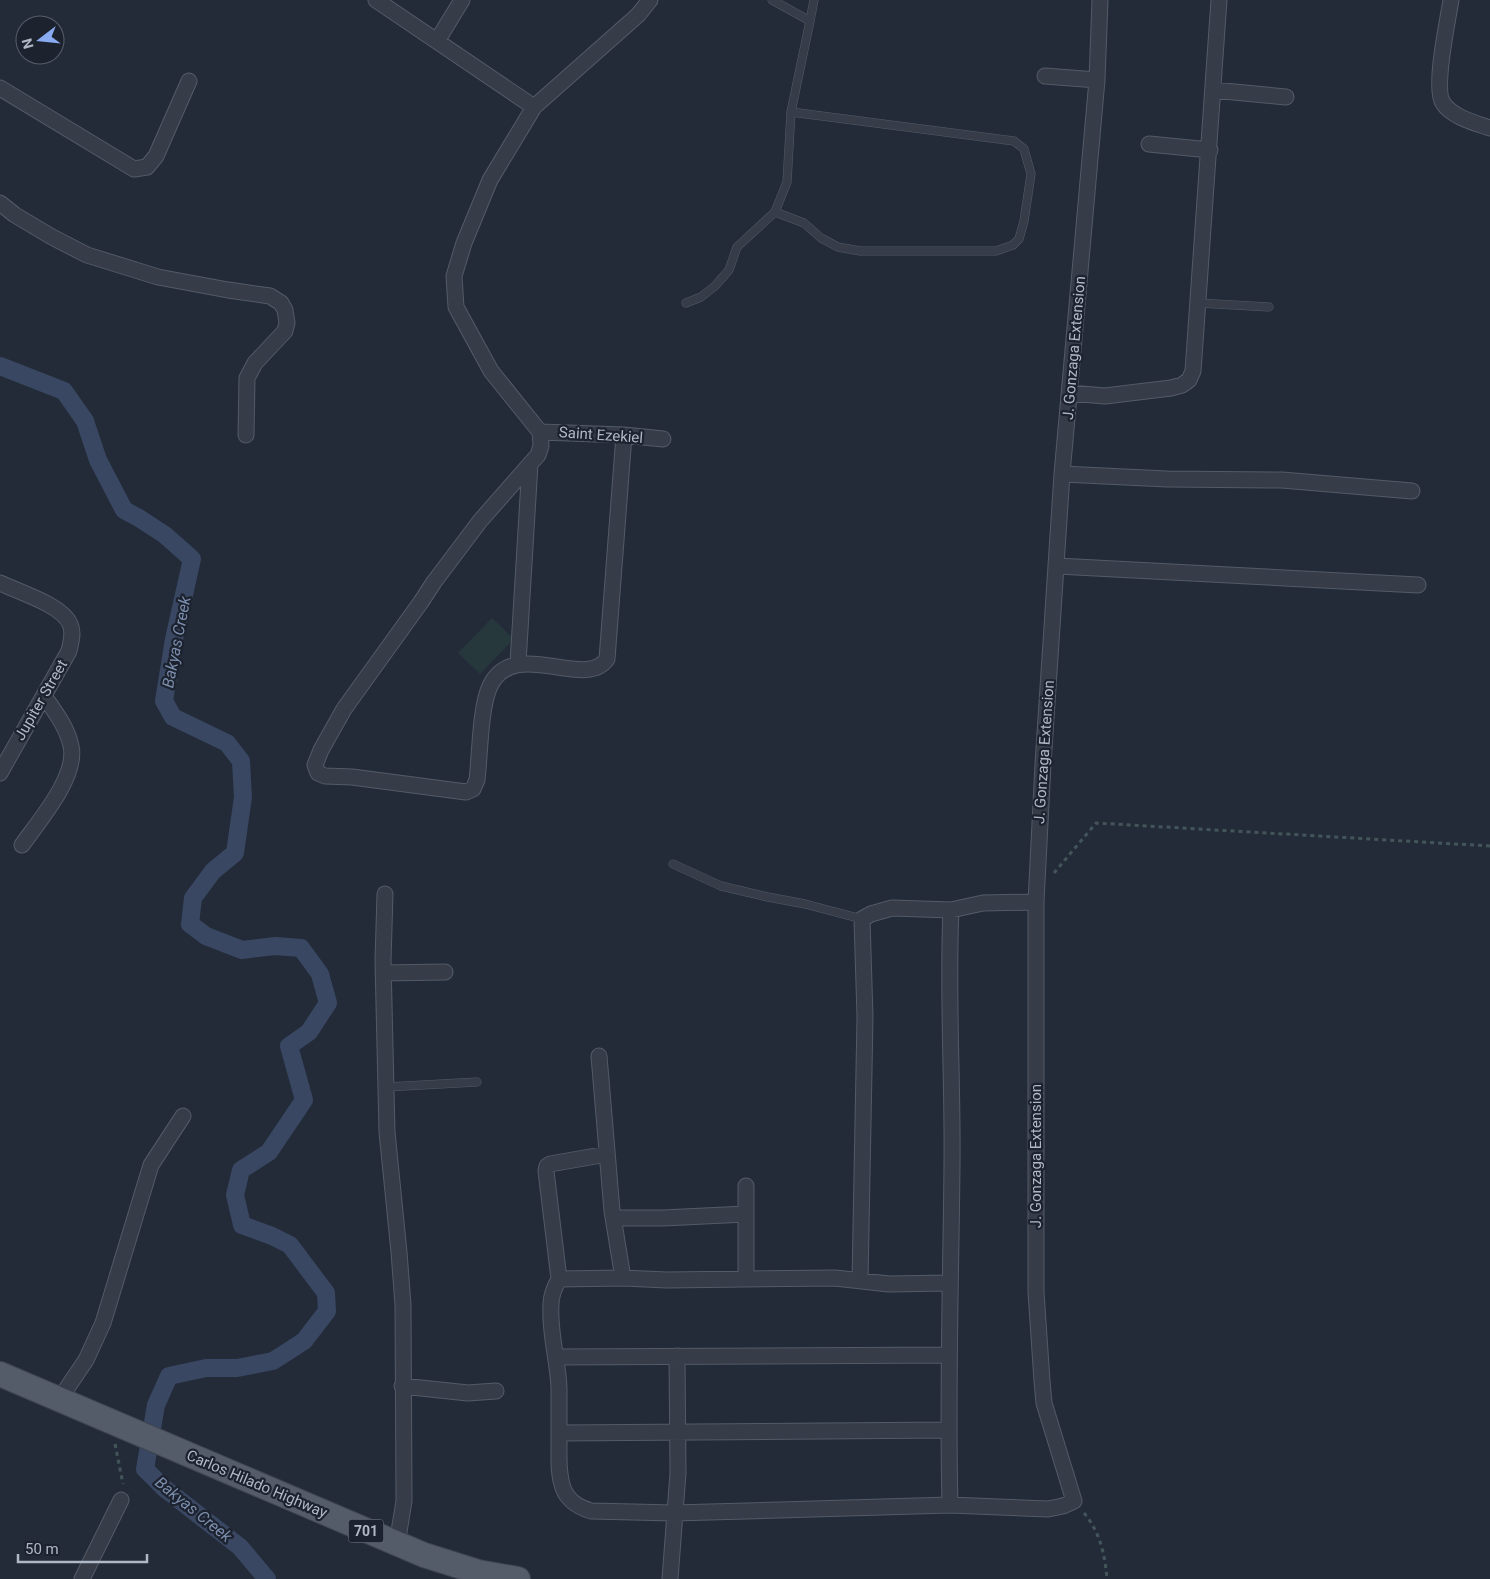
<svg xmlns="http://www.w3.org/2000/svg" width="1490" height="1579" font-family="Roboto,sans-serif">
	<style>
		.green { fill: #26383b }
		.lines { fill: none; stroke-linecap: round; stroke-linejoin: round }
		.canal { stroke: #394762; stroke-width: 18 }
		.service-casing { stroke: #545b67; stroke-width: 9 }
		.minor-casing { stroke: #545b67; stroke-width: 17 }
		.primary-casing { stroke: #404652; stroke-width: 26 }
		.path { stroke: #445559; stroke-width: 3; stroke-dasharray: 4 4; stroke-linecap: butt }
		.service { stroke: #363d49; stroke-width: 8 }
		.minor { stroke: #363d49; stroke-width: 15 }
		.primary { stroke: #545c69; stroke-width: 24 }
		.labels { text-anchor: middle; stroke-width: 4.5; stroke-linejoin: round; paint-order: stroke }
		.shield { fill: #1c222e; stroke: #848b98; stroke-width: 1 }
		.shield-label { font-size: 14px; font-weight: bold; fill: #b1b8c5 }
		.street-label { font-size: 15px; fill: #b1b8c5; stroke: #1c222e }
		.water-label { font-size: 16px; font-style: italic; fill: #7b8dac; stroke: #1c222e }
	</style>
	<rect width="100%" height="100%" fill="#232b39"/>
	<path class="green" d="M492,618l22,21 -34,35 -22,-21z"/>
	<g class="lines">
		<path class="canal" d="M0,366l64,25 21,30 13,39 26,50 15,8 26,17 27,24 -18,80 -10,62 9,16 54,26 14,18 2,36 -8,56 -22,18 -20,27 -3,26 16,12 36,14 33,-4 26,2 19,26 8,29 -19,29 -20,14 15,54 -35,52 -28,18 -6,25 7,30 30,11 18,9 36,48 1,18 -23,30 -31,20 -36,7h-31l-37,8 -13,29 -11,64 19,19 76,59 27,32"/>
		<defs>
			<path id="service" d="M772,0l38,21 4,-21
				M775,212l29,11 17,15 17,9 22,4h136l17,-6 6,-6 5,-18 7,-47 -7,-25 -10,-8 -223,-29
				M686,303l15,-6 14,-11 14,-16 8,-23 38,-35 12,-30 4,-70 19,-91
				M1198,303l71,4
				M673,864l48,22 47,11 37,7 57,15
				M386,1087l91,-5"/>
			<path id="minor" d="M376,0l158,107
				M1451,0c-3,20 -18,88 -8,103 9,14 32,20 47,25
				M437,41l25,-41
				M1045,76l52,4
				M0,88l134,81 13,-2 9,-11 33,-75
				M1213,90l73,7
				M1149,144l61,6
				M0,203l15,12 37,22 35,18 71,22 70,13 42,6 11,7 4,7 2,13 -2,8 -30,32 -8,15 -1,57
				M1070,393l35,3 66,-8 11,-3 7,-5 4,-9 26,-371
				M540,432l84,3 39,4
				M624,435l-17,224c-22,32 -93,-23 -117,27 -10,21 -10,69 -13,94l-4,9 -7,3 -114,-15 -27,-1 -7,-3 -3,-8 6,-15 23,-41 77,-107 13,-20 46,-61 58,-66 3,-9 -1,-14 -49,-61 -35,-64 -2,-31 10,-33 26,-63 44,-73 104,-92 12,-15
				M1062,474l105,5 115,1 130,11
				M1057,566l361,19
				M0,583c19,9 62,22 70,41 4,8 1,18 -1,27l-69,122
				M518,663l12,-199
				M22,845c17,-24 56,-69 49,-99 -4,-19 -16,-34 -27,-50
				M385,894l-2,67 4,171 12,120 4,53 1,196 -7,43
				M383,973l62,-1
				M599,1056l13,155 11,67
				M607,1154l-57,10 -3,2 -1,5 13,108c-5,9 -8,16 -8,25 -2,29 7,56 8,84 0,19 0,39 0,58 0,14 -1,28 4,42 5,13 15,19 28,23l83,2 276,-8 98,4 15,-3 11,-5 -30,-98 -2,-22 -6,-89v-390l7,-138 19,-290 35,-394 3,-80
				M613,1218h50l83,-4
				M746,1278v-92
				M559,1279l64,-1 44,2 168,-2 54,6 60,-1
				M860,1281l5,-264 -3,-98 9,-5 21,-6 59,2 32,-7 53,-1
				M556,1357l393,-2
				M402,1386l66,7 28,-2
				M59,1400l27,-40 17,-37 48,-158 32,-49
				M559,1433l389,-3
				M950,1505c-3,-114 1,-227 2,-341 1,-84 -5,-170 -1,-254
				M82,1579l39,-79
				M670,1579l8,-106 -1,-117"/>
			<path id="primary" d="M0,1374l424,181 54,17 40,7"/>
		</defs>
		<use href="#service" class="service-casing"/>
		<use href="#minor" class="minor-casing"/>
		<use href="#primary" class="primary-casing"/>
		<path class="path" d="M1054,873l42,-50 394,23
			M115,1444l8,40
			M1084,1513c16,19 21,42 23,66"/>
		<use href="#service" class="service"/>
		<use href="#minor" class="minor"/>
		<use href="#primary" class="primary"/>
	</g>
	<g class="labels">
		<rect class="shield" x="348.5" y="1519.5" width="35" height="23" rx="4"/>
		<g class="shield-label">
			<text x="366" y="1536">701</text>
		</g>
		<g class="street-label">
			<text transform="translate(1074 348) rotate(-85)" y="5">J. Gonzaga Extension</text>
			<text transform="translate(601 435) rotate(4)" y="5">Saint Ezekiel</text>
			<text transform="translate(41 700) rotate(-60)" y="5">Jupiter Street</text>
			<text transform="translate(1044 752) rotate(-86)" y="5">J. Gonzaga Extension</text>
			<text transform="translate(1036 1156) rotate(-90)" y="5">J. Gonzaga Extension</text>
			<text transform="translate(257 1484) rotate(23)" y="5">Carlos Hilado Highway</text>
		</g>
		<g class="water-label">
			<text transform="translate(176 642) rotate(-79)" y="6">Bakyas Creek</text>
			<text transform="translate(194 1509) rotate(39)" y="6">Bakyas Creek</text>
		</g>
	</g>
	<g transform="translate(40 40) rotate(254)"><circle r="24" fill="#1c222e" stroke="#585e6a"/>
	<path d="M0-4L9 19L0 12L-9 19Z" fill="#89abf2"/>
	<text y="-8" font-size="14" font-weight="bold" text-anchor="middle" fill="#b1b8c5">N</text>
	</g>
	<path d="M18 1554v8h129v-8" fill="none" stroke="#b1b8c5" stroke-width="2.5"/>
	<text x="25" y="1554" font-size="15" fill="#b1b8c5" stroke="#1c222e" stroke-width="4" paint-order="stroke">50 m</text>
</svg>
